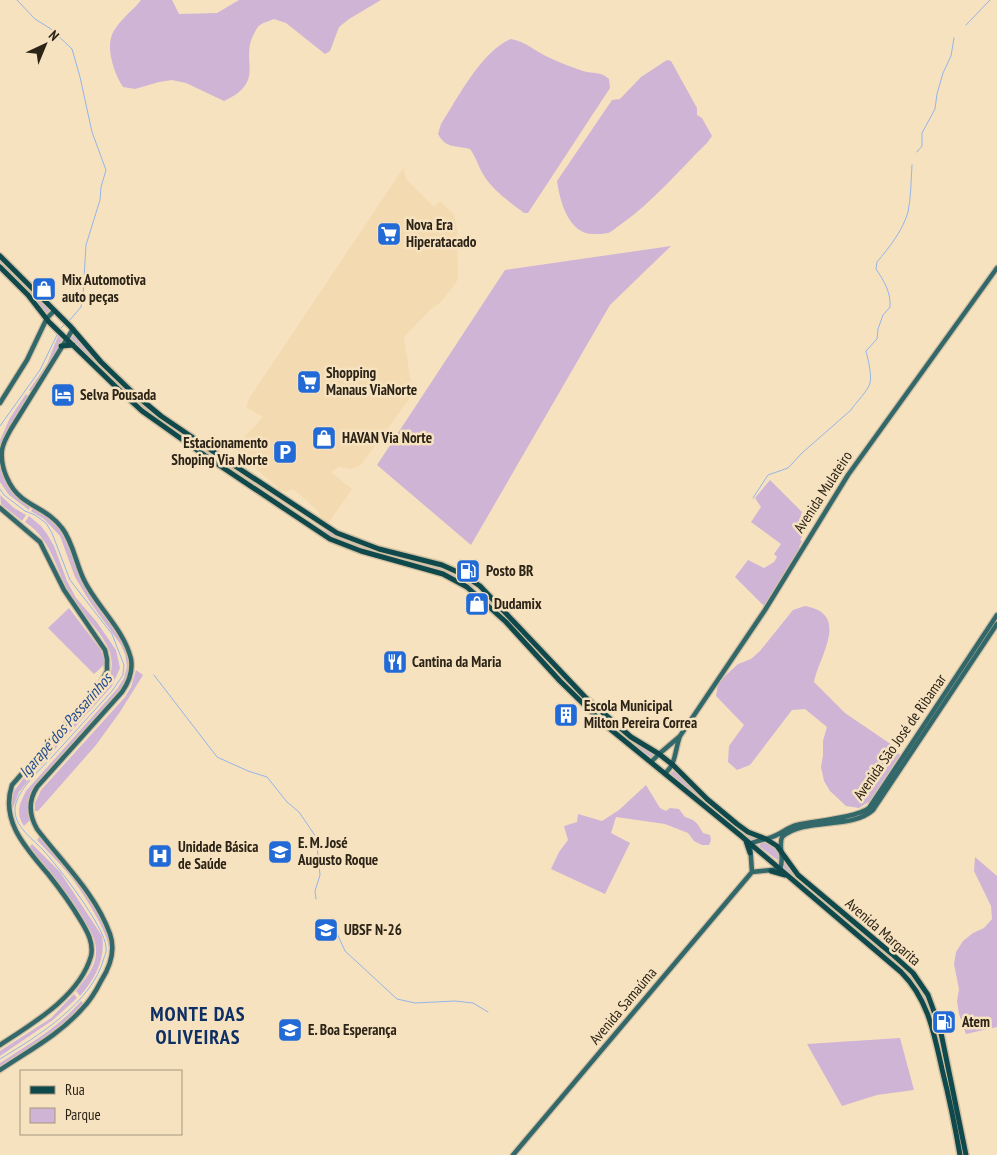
<svg xmlns="http://www.w3.org/2000/svg" width="997" height="1155" font-family="'PT Sans Narrow',sans-serif">
	<style>
		.built { fill: #f4dab1 }
		.green { fill: #cfb4d6 }
		.lines { fill: none; stroke-linecap: round; stroke-linejoin: round }
		.stream { stroke: #93b5e9; stroke-width: 1 }
		.secondary-casing { stroke: #d2c0a2; stroke-width: 7 }
		.primary-casing { stroke: #d2c0a2; stroke-width: 8 }
		.secondary { stroke: #32686a; stroke-width: 4.5 }
		.primary { stroke: #0f494c; stroke-width: 5 }
		.labels { text-anchor: middle; stroke-width: 5; stroke-linejoin: round; paint-order: stroke }
		.poi-label { font-size: 15px; font-weight: bold; fill: #2c2417; stroke: #f7e2c0; text-anchor: start }
		.street-label { font-size: 15px; fill: #2c2417; stroke: #f7e2c0 }
		.water-label { font-size: 16px; font-style: italic; fill: #254d8c; stroke: #f7e2c0 }
		.district-label { font-size: 20px; font-weight: bold; letter-spacing: 1px; fill: #0d2f63; stroke: #f7e2c0 }
	</style>
	<rect width="100%" height="100%" fill="#f7e2c0"/>
	<path class="built" d="M404,167v6l3,7 27,27 6,-6 14,13 3,15 1,49 -2,5 -15,19 -10,7 -27,28 8,54 -2,7 -49,67 -9,4 -13,-2 -8,5 21,17 -25,36 -12,-17 -22,-19 -7,3 -6,-2 -42,-38 -2,-6 27,-29 -17,-10 4,-10z"/>
	<path class="green" d="M141,0h31l7,14 38,-1 22,-13h142l-32,19 -10,8 -9,24 -5,3 -39,-31 -12,-4c-4,2 -10,3 -14,6 -2,1 -4,5 -5,7 -17,28 13,49 -31,69l-38,-18 -14,-3 -13,2 -24,7 -12,-2c-8,-12 -16,-35 -12,-49 4,-15 21,-26 30,-38z
		M511,39c14,2 25,13 39,19 10,5 22,9 33,13 11,3 17,0 26,8l1,9 -82,125h-4c-14,-11 -32,-23 -41,-39 -5,-8 -7,-17 -13,-25 -15,-4 -24,0 -32,-15l3,-10c16,-25 41,-74 70,-85z
		M667,60l4,1 26,47v7l5,3 10,18 -5,7c-29,28 -54,59 -87,82 -4,2 -8,7 -12,8 -4,1 -9,1 -12,1 -27,2 -36,-32 -39,-53l55,-81 8,-1 21,-22z
		M671,246l-61,59 -139,240 -94,-80 128,-195z
		M0,259l53,52 -4,4 -49,-52z
		M74,335l32,34 100,81 -2,2 -58,-42 -25,-22 -50,-50z
		M58,336l4,4 -28,53 -5,-3 18,-26z
		M26,394l3,3 -24,43 -3,21 10,28 9,12 9,6 -1,3 -20,-15 -9,-13v-42l10,-22z
		M770,480l32,32 -5,15 7,7 -4,6 2,1 -3,6 1,2 -36,57 -29,-29 13,-17 16,8 10,-6 3,-5 -3,-3 7,-10 -30,-22 10,-15 -6,-9z
		M0,495l14,13 12,7 -4,6 -21,-17z
		M33,508c9,5 18,10 25,18 19,22 22,55 38,79 11,17 27,31 33,51 4,13 -2,26 -9,36l-90,107 -2,12 3,8 -7,7c-9,-13 -4,-23 2,-35l91,-102 7,-11 3,-12 -2,-12 -4,-9 -31,-43 -15,-25 -15,-41 -16,-17 -13,-8z
		M29,516l12,10 6,8 7,12 13,35 9,17 20,23 20,29 4,18 -8,18 -56,62 -37,44 -6,16v11l6,11 -4,3 -7,-17 1,-18 17,-23 78,-88c8,-11 10,-24 5,-37 -6,-16 -24,-33 -34,-47 -19,-28 -20,-61 -50,-81z
		M322,529l30,14 85,23 37,20 -1,1c-12,-7 -25,-15 -38,-19 -21,-7 -105,-21 -113,-39z
		M485,594l102,108 20,19 23,17 26,17 -5,5 -45,-37 -21,-19 -102,-108z
		M805,606c46,8 14,50 9,76l31,31 47,32 8,10 -30,46 -11,7 -13,-2 -16,-15 -6,-10 -3,-14 2,-12v-14l4,-14 -22,-18 -13,1 -42,55 -13,5 -9,-8 1,-16 15,-21 -28,-29 2,-12 8,-9 12,-11 13,-5 9,-8 33,-41z
		M69,608l32,42 3,8v7l-10,9 -46,-46z
		M136,670l7,5 -23,37 -24,33 -58,66h-3v-8l6,-13 84,-93 6,-10z
		M675,770l71,63 11,6 -6,3 -81,-69z
		M646,785l14,23 6,3 4,-3 9,1 6,8c11,3 13,7 18,16l7,2 1,5 -2,5h-7l-8,-4 -6,-8 -23,-9 -49,-7 -5,16 19,10 -25,51 -54,-25 8,-17 9,-12 -4,-14 13,-4 1,-8 24,7 17,-11z
		M39,837c22,25 73,80 73,114 0,18 -16,36 -25,51l-2,-2c11,-14 23,-29 24,-48 2,-17 -27,-60 -38,-75 -10,-13 -23,-25 -34,-37z
		M766,842l5,1 10,9 -1,10 -21,-16 2,-3z
		M32,844l28,28 42,64c4,22 -7,43 -22,60l-4,-5c9,-12 21,-25 20,-41 0,-13 -9,-24 -15,-35 -16,-26 -32,-44 -52,-67z
		M975,857l22,19v151l-31,7 -7,-20 -2,-13 2,-12 -5,-25 2,-12 7,-11 10,-8 11,-5 8,-9 -1,-13 -17,-35z
		M786,861l5,10 4,4 84,71 -3,1 -94,-78z
		M915,982h2l13,20 9,27 26,126h-3l-26,-126 -9,-26z
		M74,994l3,4 -24,22 -53,36v-5l51,-33z
		M81,1001l4,4 -20,20 -65,43v-5c29,-19 58,-35 81,-62z
		M900,1038l14,52 -37,5 -35,11 -35,-62z"/>
	<g class="lines">
		<path class="stream" d="M17,0l18,19 16,10 21,20 8,28 12,55 14,38 -5,17 -1,13 -14,45 -3,51 -2,11 -12,14
			M966,25l24,-25
			M917,152l5,-6v-13l13,-24 2,-15 6,-21 8,-17 3,-18
			M60,329l6,-6
			M0,426l40,-56 18,-37
			M0,489l4,6 21,16 10,4 11,8 6,10 18,47 42,54 12,31 -1,10 -11,16c-20,22 -39,43 -59,65 -12,13 -32,30 -37,47 -6,21 15,34 27,47 15,16 62,77 63,97 1,4 -1,8 -2,11 -12,45 -66,78 -104,101
			M753,498l15,-23 20,-7 14,-15 49,-43c5,-8 17,-19 19,-27 2,-9 -2,-23 -4,-32l11,-12 1,-10 5,-14 7,-8c1,-15 -6,-26 -14,-38l1,-7c12,-14 26,-32 31,-50 3,-15 3,-31 4,-47
			M154,675l63,82 31,14 19,6 20,25 12,10 17,25 4,38 -5,16 1,8
			M331,920l14,31 52,48 18,4 40,-2 18,2 15,9"/>
		<defs>
			<path id="secondary" d="M0,403l27,-43 20,-42 7,-7
				M0,508l40,34 24,48 41,60 2,9v12l-7,13 -88,101c-12,36 14,63 36,89 12,15 23,30 33,47 6,10 13,22 10,35 -11,40 -59,68 -91,89
				M651,762l8,-8 20,-17
				M665,773c11,-8 10,-24 15,-37l85,-126 83,-135 149,-207
				M752,872l-2,-28c7,-4 15,-4 22,-7 9,-3 16,-10 25,-12 17,-4 59,-7 72,-17l128,-193
				M0,1070c28,-19 59,-35 82,-61 8,-8 14,-18 19,-28 9,-14 15,-30 9,-47 -14,-40 -48,-72 -73,-105 -8,-14 -9,-28 0,-42l85,-95c7,-10 11,-21 9,-33 -7,-30 -34,-52 -47,-79 -8,-16 -11,-38 -22,-52 -12,-16 -26,-19 -40,-30 -13,-10 -22,-31 -20,-48 1,-7 5,-14 9,-21l62,-100
				M513,1155l239,-283 28,-3c5,-12 -2,-21 2,-32 23,-20 69,-7 91,-27l124,-186"/>
			<path id="primary" d="M0,256l70,70 31,36 30,29 30,25 53,36 123,81 42,16 63,16 20,9 18,12 106,112 45,39 28,17 14,11 34,34 30,25 11,8 18,7 11,7 21,29 94,79 21,19 15,22 12,33 26,127
				M0,267l28,28 21,27 66,64 27,25 65,46 123,82 31,12 82,23 24,13 39,35 54,59 44,43 136,111 161,137c27,27 33,61 41,97 7,28 13,57 18,86
				M61,346l12,-1
				M746,841l4,12
				M771,871l14,4"/>
		</defs>
		<use href="#secondary" class="secondary-casing"/>
		<use href="#primary" class="primary-casing"/>
		<use href="#secondary" class="secondary"/>
		<use href="#primary" class="primary"/>
	</g>
	<defs>
		<symbol id="supermarket-square" viewBox="-11 -11 22 22"><rect x="-9" y="-9" width="18" height="18" rx="4" fill="#226ad6" stroke="#f7e2c0"/><path d="M-6-5.5h2.5l.6 2H6L4.5 2H-2.5L-4.4-4H-6ZM-1.5 3.2a1.3 1.3 0 1 0 .1 0ZM3 3.2a1.3 1.3 0 1 0 .1 0Z" fill="#fff"/></symbol>
		<symbol id="shop-square" viewBox="-11 -11 22 22"><rect x="-9" y="-9" width="18" height="18" rx="4" fill="#226ad6" stroke="#f7e2c0"/><path d="M-5-2.5h2.3a2.7 3.5 0 0 1 5.4 0H5L5.5 6h-11ZM-1.5-2.5h3a1.5 2.3 0 0 0-3 0Z" fill="#fff"/></symbol>
		<symbol id="hotel-square" viewBox="-11 -11 22 22"><rect x="-9" y="-9" width="18" height="18" rx="4" fill="#226ad6" stroke="#f7e2c0"/><path d="M-6-4.5h1.5V1H6V5H4.5V3h-9V5H-6ZM-4 0a1.8 1.8 0 1 1 3.6 0ZM.5 0V-2.5h3Q6-2.5 6 0Z" fill="#fff"/></symbol>
		<symbol id="parking-square" viewBox="-11 -11 22 22"><rect x="-9" y="-9" width="18" height="18" rx="4" fill="#226ad6" stroke="#f7e2c0"/><path d="M-3.5-5.5H1a3.5 3.5 0 0 1 0 7H-1V5.5H-3.5ZM-1-3.4V-.6H.8a1.4 1.4 0 0 0 0-2.8Z" fill="#fff"/></symbol>
		<symbol id="fuel-square" viewBox="-11 -11 22 22"><rect x="-9" y="-9" width="18" height="18" rx="4" fill="#226ad6" stroke="#f7e2c0"/><path d="M-5.5-6h7V0h2V4h1.3V-2.5L3-4.5l.8-.8L6-3V5H2.5V1h-1V6h-7ZM-4.2-4.7v3.2H.2V-4.7Z" fill="#fff"/></symbol>
		<symbol id="restaurant-square" viewBox="-11 -11 22 22"><rect x="-9" y="-9" width="18" height="18" rx="4" fill="#226ad6" stroke="#f7e2c0"/><path d="M-5-6h1v4h1v-4h1v4h1v-4h1v5L-1.5 .5V6h-2V.5L-5-1ZM5-6V6H3V1.5H1.5Q1.5-4 5-6Z" fill="#fff"/></symbol>
		<symbol id="building-square" viewBox="-11 -11 22 22"><rect x="-9" y="-9" width="18" height="18" rx="4" fill="#226ad6" stroke="#f7e2c0"/><path d="M-4-6H4V6H1V3H-1V6H-4ZM-2.5-4.3h1.7v1.8h-1.7ZM.8-4.3h1.7v1.8H.8ZM-2.5-1h1.7V.8h-1.7ZM.8-1h1.7V.8H.8Z" fill="#fff"/></symbol>
		<symbol id="school-square" viewBox="-11 -11 22 22"><rect x="-9" y="-9" width="18" height="18" rx="4" fill="#226ad6" stroke="#f7e2c0"/><path d="M0-5L7-2L0 1L-7-2ZM-4 1L0 2.5L4 1V4Q0 6-4 4Z" fill="#fff"/></symbol>
		<symbol id="hospital-square" viewBox="-11 -11 22 22"><rect x="-9" y="-9" width="18" height="18" rx="4" fill="#226ad6" stroke="#f7e2c0"/><path d="M-5-5h3v3.5h4V-5h3V5h-3V1.5h-4V5h-3Z" fill="#fff"/></symbol>
	</defs>
	<g fill-rule="evenodd">
		<use href="#supermarket-square" x="375" y="220" width="28" height="28"/>
		<use href="#shop-square" x="30" y="275" width="28" height="28"/>
		<use href="#supermarket-square" x="295" y="368" width="28" height="28"/>
		<use href="#hotel-square" x="49" y="381" width="28" height="28"/>
		<use href="#shop-square" x="310" y="424" width="28" height="28"/>
		<use href="#parking-square" x="271" y="438" width="28" height="28"/>
		<use href="#fuel-square" x="454" y="557" width="28" height="28"/>
		<use href="#shop-square" x="463" y="590" width="28" height="28"/>
		<use href="#restaurant-square" x="381" y="648" width="28" height="28"/>
		<use href="#building-square" x="552" y="701" width="28" height="28"/>
		<use href="#school-square" x="266" y="838" width="28" height="28"/>
		<use href="#hospital-square" x="146" y="842" width="28" height="28"/>
		<use href="#school-square" x="312" y="916" width="28" height="28"/>
		<use href="#fuel-square" x="930" y="1008" width="28" height="28"/>
		<use href="#school-square" x="276" y="1016" width="28" height="28"/>
	</g>
	<g class="labels">
		<g class="poi-label">
			<text x="406" y="230">Nova Era<tspan x="406" dy="17">Hiperatacado</tspan></text>
			<text x="62" y="285">Mix Automotiva<tspan x="62" dy="17">auto peças</tspan></text>
			<text x="326" y="378">Shopping<tspan x="326" dy="17">Manaus ViaNorte</tspan></text>
			<text x="80" y="400">Selva Pousada</text>
			<text x="342" y="443">HAVAN Via Norte</text>
			<text x="268" y="448" text-anchor="end">Estacionamento<tspan x="268" dy="17">Shoping Via Norte</tspan></text>
			<text x="486" y="576">Posto BR</text>
			<text x="494" y="609">Dudamix</text>
			<text x="412" y="667">Cantina da Maria</text>
			<text x="584" y="711">Escola Municipal<tspan x="584" dy="17">Milton Pereira Correa</tspan></text>
			<text x="298" y="848">E. M. José<tspan x="298" dy="17">Augusto Roque</tspan></text>
			<text x="178" y="852">Unidade Básica<tspan x="178" dy="17">de Saúde</tspan></text>
			<text x="344" y="935">UBSF N-26</text>
			<text x="962" y="1027">Atem</text>
			<text x="308" y="1035">E. Boa Esperança</text>
		</g>
		<g class="street-label">
			<text transform="translate(823 492) rotate(-57)" y="5">Avenida Mulateiro</text>
			<text transform="translate(900 737) rotate(-55)" y="5">Avenida São José de Ribamar</text>
			<text transform="translate(883 932) rotate(41)" y="5">Avenida Margarita</text>
			<text transform="translate(623 1006) rotate(-50)" y="5">Avenida Samaúma</text>
		</g>
		<g class="water-label">
			<text transform="translate(65 725) rotate(-49)" y="6">Igarapé dos Passarinhos</text>
		</g>
		<g class="district-label">
			<text x="198" y="1021">MONTE DAS<tspan x="198" dy="23">OLIVEIRAS</tspan></text>
		</g>
	</g>
	<rect x="20" y="1070" width="162" height="65" fill="#f7e2c0" stroke="#a6967c"/>
	<rect x="30" y="1086" width="25" height="8" fill="#0f494c" stroke="#a6967c"/>
	<text x="65" y="1095" font-size="15" fill="#2c2417">Rua</text>
	<rect x="30" y="1108" width="25" height="15" fill="#cfb4d6" stroke="#a6967c"/>
	<text x="65" y="1120" font-size="15" fill="#2c2417">Parque</text>
	<g transform="translate(45 45) rotate(44)" stroke="#f7e2c0" stroke-width="4" paint-order="stroke">
	<path d="M0-4L9 19L0 12L-9 19Z" fill="#2c2417"/>
	<text y="-8" font-size="14" font-weight="bold" text-anchor="middle" fill="#2c2417">N</text>
	</g>
</svg>
